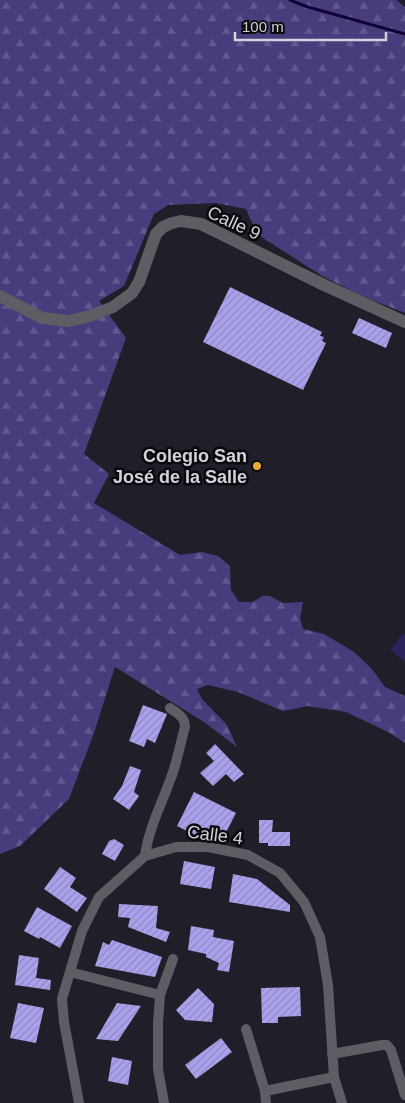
<svg xmlns="http://www.w3.org/2000/svg" width="405" height="1103" font-family="Helvetica,sans-serif">
	<style>
		.forest { fill: url(#forest-firs) }
		.pitch { fill: #2d2259 }
		.lines { fill: none; stroke-linecap: round; stroke-linejoin: round }
		.stream { stroke: #120038; stroke-width: 3 }
		.building { fill: url(#building-hatch) }
		.minor { stroke: #5d5d63; stroke-width: 10 }
		.tertiary { stroke: #5d5d63; stroke-width: 12 }
		.poi-dot { fill: #e9ab38; stroke: #09090e; stroke-width: 2 }
		.labels { text-anchor: middle; stroke-width: 5; stroke-linejoin: round; paint-order: stroke }
		.street-label { font-size: 18px; fill: #d3d2da; stroke: #09090e }
		.poi-label { font-size: 18px; font-weight: bold; fill: #d3d2da; stroke: #09090e; text-anchor: end }
	</style>
	<defs>
		<pattern id="forest-firs" width="22" height="20" patternUnits="userSpaceOnUse" patternTransform="scale(1.25)"><rect width="22" height="20" fill="#473d7d"/><path d="M5 1l3.5 6h-7zM16 11l3.5 6h-7z" fill="#61588f"/></pattern>
		<pattern id="building-hatch" width="6" height="6" patternUnits="userSpaceOnUse" patternTransform="scale(1.25)"><rect width="6" height="6" fill="#a9a1eb"/><path d="M-1 1l2-2M0 6l6-6M5 7l2-2" fill="none" stroke="#8e88c0"/></pattern>
	</defs>
	<rect width="100%" height="100%" fill="#1f1e29"/>
	<path class="forest" d="M0,0h396l9,7v306l-43,-17 -40,-20 -65,-42 -11,-25 -30,-6 -48,2 -14,9 -30,72 -25,15 27,37 -42,116 25,20 -15,29 86,52 22,-3 16,4 12,10 1,24 8,12h13l11,-6h7l13,7 20,-1 -3,16 3,11 21,5 30,18 18,17 13,18 20,9v47l-15,-10 -44,-21 -38,-6 -25,5 -45,-19 -30,-7 -11,4 5,10 25,26 10,22 -33,-25 -89,-55 -21,66 -25,66 -49,47 -20,8z"/>
	<path class="pitch" d="M403,633l2,2v27l-15,-12z"/>
	<g class="lines">
		<path class="stream" d="M290,0l18,7 97,27"/>
	</g>
	<path class="building" d="M230,287l92,45 -2,4 4,1 -2,4 4,2 -23,47 -100,-48z
		M359,318l33,15 -6,15 -34,-15z
		M143,705l24,9 -12,29 -8,-4 -3,8 -15,-6z
		M215,744l29,30 -10,8 -8,-8 -13,12 -13,-13 14,-12 -8,-8z
		M130,766l11,4 -7,22 5,4 -10,14 -16,-11 9,-13z
		M194,792l42,21 -14,27 -17,-9 -4,7 -24,-12z
		M259,820h14l-1,12h18v14h-22v-3h-9z
		M114,839l10,6 -9,16 -13,-7 7,-13z
		M184,861l31,6 -4,22 -31,-5z
		M60,867l16,11 -6,9 17,11 -10,14 -33,-23z
		M233,874l24,5 33,26v7l-61,-10z
		M119,904l39,2 -2,22 14,4 -4,10 -38,-15 2,-9 -12,-1z
		M37,907l35,19 -12,22 -20,-11 -1,2 -15,-8z
		M191,926l23,4 -1,7 21,4 -5,31 -12,-2 2,-7 -13,-6v-3l-18,-4z
		M112,940l50,17 -7,20 -60,-11 8,-24 6,3z
		M19,955l20,3 -3,20 15,2 -1,10 -35,-5z
		M300,987l1,29 -23,1v6h-16l-1,-35z
		M198,988l16,16 -2,18 -27,-2 -9,-10z
		M18,1003l26,5 -8,35 -26,-5z
		M117,1003l24,3 -23,35 -22,-2z
		M221,1038l11,14 -36,27 -11,-14z
		M112,1057l20,4 -4,24 -20,-4z"/>
	<g class="lines">
		<path class="minor" d="M145,856c4,-31 20,-58 29,-87 4,-13 7,-28 11,-42 0,-10 -7,-13 -15,-19
			M70,972l90,23
			M246,1029l19,62 1,12
			M332,1054l50,-9h5l4,5 14,45
			M265,1091l69,-14
			M79,1103l-15,-81 -2,-23 20,-68 17,-34 46,-41 31,-9h32l40,8 32,18 24,29 16,35 8,48 6,92 8,26
			M164,1103l-6,-34v-46l2,-28 13,-36"/>
		<path class="tertiary" d="M0,296l42,22 27,3 21,-5 23,-9 19,-14 7,-11 17,-48 7,-7 9,-4 9,-2 20,3 123,61 81,37"/>
	</g>
	<circle class="poi-dot" cx="257" cy="466" r="5"/>
	<g class="labels">
		<g class="street-label">
			<text transform="translate(234 223) rotate(25)" y="6">Calle 9</text>
			<text transform="translate(215 835) rotate(7)" y="6">Calle 4</text>
		</g>
		<g class="poi-label">
			<text x="247" y="462">Colegio San<tspan x="247" dy="21">José de la Salle</tspan></text>
		</g>
	</g>
	<path d="M235 32v8h151v-8" fill="none" stroke="#d3d2da" stroke-width="2.5"/>
	<text x="242" y="32" font-size="15" fill="#d3d2da" stroke="#09090e" stroke-width="4" paint-order="stroke">100 m</text>
</svg>
